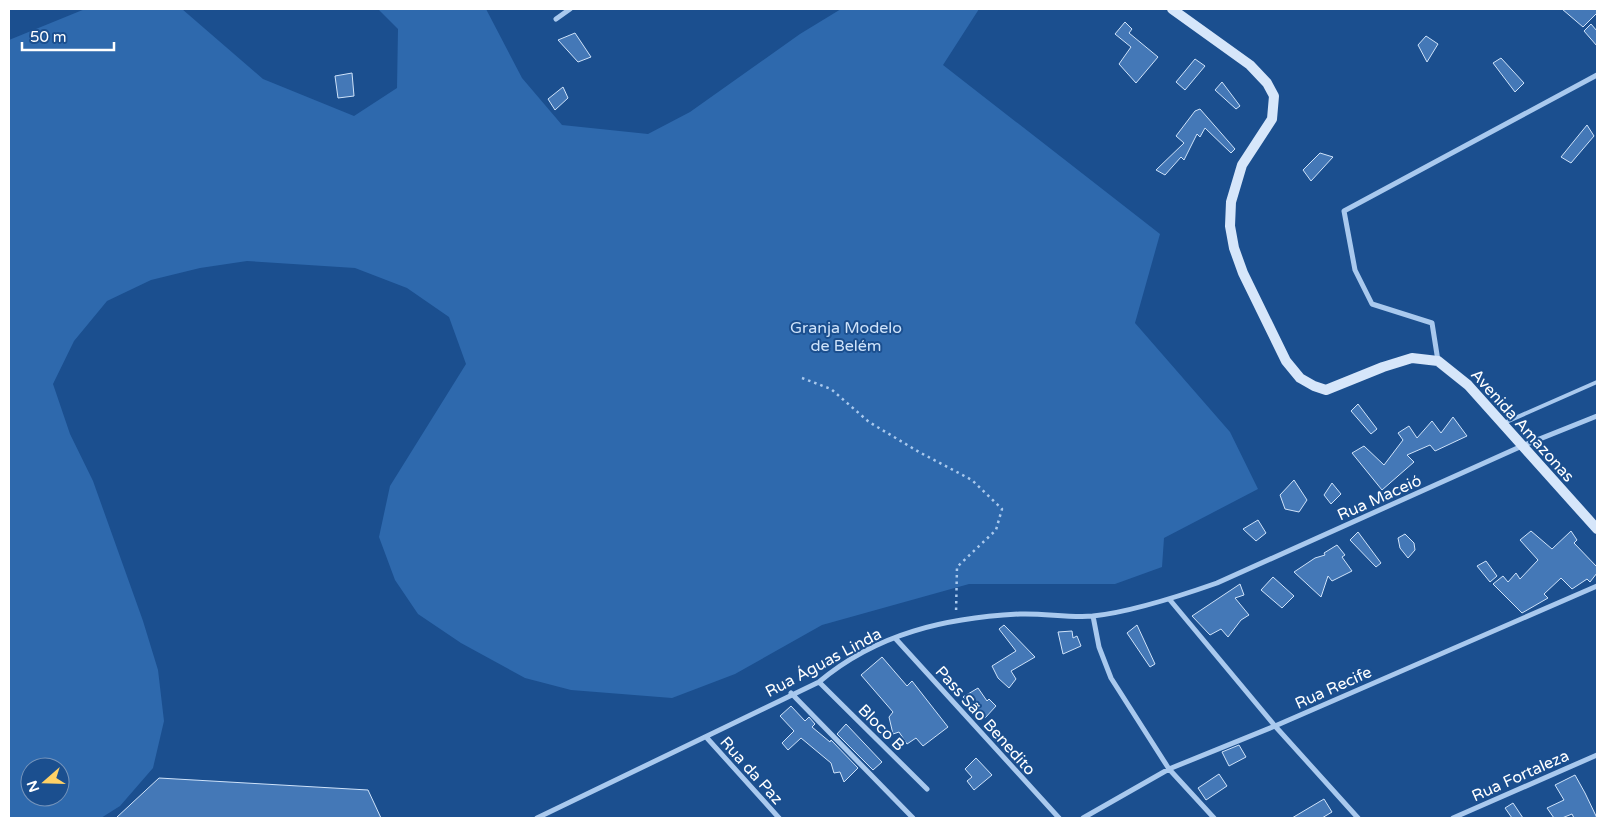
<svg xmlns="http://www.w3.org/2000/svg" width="1606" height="827" font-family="'Varela Round',sans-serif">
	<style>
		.green { fill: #2e69ad; fill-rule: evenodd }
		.building { fill: #4478b7; stroke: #cfe3fa }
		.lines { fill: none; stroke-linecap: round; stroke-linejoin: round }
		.path { stroke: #a9c9ee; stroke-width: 2.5; stroke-dasharray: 2.5 4; stroke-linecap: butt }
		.lane { stroke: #a9c9ee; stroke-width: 4 }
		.street { stroke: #a9c9ee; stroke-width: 5 }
		.secondary { stroke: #d6e6fa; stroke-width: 10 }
		.labels { text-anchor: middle; stroke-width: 4; stroke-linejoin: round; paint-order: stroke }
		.park-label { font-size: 16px; fill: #cfe3fa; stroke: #1b4f8f }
		.street-label { font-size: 16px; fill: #fff; stroke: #1b4f8f }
	</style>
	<rect width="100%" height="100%" fill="#1b4f8f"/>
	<path class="green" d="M85,9h97l81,70 91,37 43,-28 1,-59 -20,-20h108l36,69 40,47 86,9 42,-22 110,-78 41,-25h138l-36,56 217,169 -25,89 95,109 28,57 -94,49 -2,29 -47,17h-146l-147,41 -87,49 -63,24 -101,-8 -46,-12 -64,-35 -43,-29 -23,-34 -16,-43 11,-51 76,-122 -17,-47 -42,-29 -52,-20 -108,-7 -47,7 -49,12 -44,21 -33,40 -21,43 17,50 23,47 50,140 15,49 6,51 -11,47 -33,38 -19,12h-92v-778zM30,767h30v30h-30z"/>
	<path class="building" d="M1562,9h35v4l-14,14z
		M1125,22l7,7 -3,4 29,24 -22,26 -17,-19 12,-17 -16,-13z
		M1591,24l6,7v15l-13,-15z
		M575,33l16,24 -13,5 -20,-22z
		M1426,36l12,8 -11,18 -9,-17z
		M1501,58l23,25 -9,9 -22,-29z
		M1195,59l10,7 -20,24 -9,-8z
		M352,73l2,23 -16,2 -3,-22z
		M1222,82l18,24 -4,3 -21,-19z
		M563,87l5,11 -13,12 -7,-11z
		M1200,109l35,40 -4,4 -26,-25 -5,9 -3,-3 -13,26 -3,-3 -16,18 -9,-5 28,-27 -8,-7 19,-25z
		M1587,125l7,11 -23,27 -10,-6z
		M1320,153l13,4 -22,24 -8,-11z
		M1358,404l19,25 -6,5 -20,-23z
		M1453,417l14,19 -32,15 -5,-6 -23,10 7,7 -32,28 -30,-37 12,-7 20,19 19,-25 -5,-7 11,-7 8,12 15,-17 9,12z
		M1294,480l13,20 -8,12 -14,-3 -5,-14z
		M1332,483l9,11 -10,10 -7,-9z
		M1258,520l8,13 -10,8 -13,-12z
		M1531,531l21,18 19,-18 6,9 -3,3 23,24v6l-7,9 -3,-3 -15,10 -11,-11 -17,16 4,4 -26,15 -29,-29 10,-8 5,6 8,-9 4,6 18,-19 -18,-20z
		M1358,532l23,31 -5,4 -26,-27z
		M1405,534l9,9 1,7 -7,8 -8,-10 -2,-10z
		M1337,545l8,10 -3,2 10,14 -20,10 -4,-5 -7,21 -27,-25 21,-14 10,-3 -1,-2z
		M1486,561l11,15 -7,6 -13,-16z
		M1273,577l21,19 -12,12 -21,-18z
		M1240,584l4,11 -9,3 14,17 -8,5 -13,17 -7,-8 -11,6 -18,-19z
		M1004,625l31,32 -24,14 5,8 -7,9 -11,-10 -6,-12 24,-15 -17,-22z
		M1137,625l18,39 -5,3 -23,-34z
		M1072,631l1,7 4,-2 4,10 -18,8 -5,-22z
		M882,657l25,29 5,-5 36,46 -25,19 -7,-8 -9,6 -8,-12 -6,2 -4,-17 4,-5 -32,-37z
		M978,688l9,13 2,-2 7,7 -11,12 -22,-21z
		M791,706l14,15 4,-4 6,7 -3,3 18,15 1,-2 27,28 -14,14 -4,-10 -6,1 -3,-10 -30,-25 -13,12 -6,-7 12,-12 -14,-15z
		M846,724l36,38 -9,8 -36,-36z
		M1239,745l7,12 -17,9 -7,-14z
		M976,758l16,17 -18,15 -7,-9 5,-4 -7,-8z
		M1219,774l8,12 -21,14 -8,-12z
		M1575,775l10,18 12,25h-23l-2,-4 -10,4h-8l-7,-10 17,-8 -9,-15z
		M159,778l209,12 13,28h-265z
		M1324,799l8,13 -10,6h-30z
		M1513,803l10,15h-11l-7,-10z"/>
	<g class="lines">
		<path class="path" d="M802,378l29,11 38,33 50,30 53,28 30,29 -6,21 -39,37 -1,47"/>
		<path class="lane" d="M1504,423l93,-41"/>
		<path class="street" d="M556,19l14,-10
			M1438,361l-6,-38 -60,-19 -17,-34 -11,-59 253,-136
			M1170,600l105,126 83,92
			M1093,616l6,31 12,31 58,91 45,49
			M895,638l164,180
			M819,682l108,107
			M791,693l122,125
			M707,738l72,80
			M537,818l282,-136c58,-49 127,-64 201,-68 24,-1 49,4 73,2 39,-4 87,-20 124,-33l305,-137 75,-30
			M1083,818l86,-49 106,-43 322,-140
			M1453,818l144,-63"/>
		<path class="secondary" d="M1172,9l78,56 17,18 7,13 -2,23 -30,46 -11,37 -1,24 4,22 9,25 43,88 14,17 14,8 12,4 57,-23 29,-9 26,3 30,24 129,144"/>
	</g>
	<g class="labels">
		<g class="park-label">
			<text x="846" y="333">Granja Modelo<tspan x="846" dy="18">de Belém</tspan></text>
		</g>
		<g class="street-label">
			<text transform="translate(1523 425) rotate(48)" y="6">Avenida Amazonas</text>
			<text transform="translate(1379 497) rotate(-24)" y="6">Rua Maceió</text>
			<text transform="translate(823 662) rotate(-28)" y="6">Rua Águas Linda</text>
			<text transform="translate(1333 687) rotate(-24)" y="6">Rua Recife</text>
			<text transform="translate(986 720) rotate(48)" y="6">Pass São Benedito</text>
			<text transform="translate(882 727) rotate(45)" y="6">Bloco B</text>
			<text transform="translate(752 770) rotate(48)" y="6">Rua da Paz</text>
			<text transform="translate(1520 775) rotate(-24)" y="6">Rua Fortaleza</text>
		</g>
	</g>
	<rect width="1606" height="827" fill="none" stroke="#ffffff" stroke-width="20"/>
	<g transform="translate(45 782) rotate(250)"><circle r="24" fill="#1b4f8f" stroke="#7695bc"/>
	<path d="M0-4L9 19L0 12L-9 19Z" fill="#ffd166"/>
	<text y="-8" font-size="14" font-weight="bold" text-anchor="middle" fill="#ffffff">N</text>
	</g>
	<path d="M22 42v8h92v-8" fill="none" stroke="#ffffff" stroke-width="2.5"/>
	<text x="30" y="42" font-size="15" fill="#ffffff" stroke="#1b4f8f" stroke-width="4" paint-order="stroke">50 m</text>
</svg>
